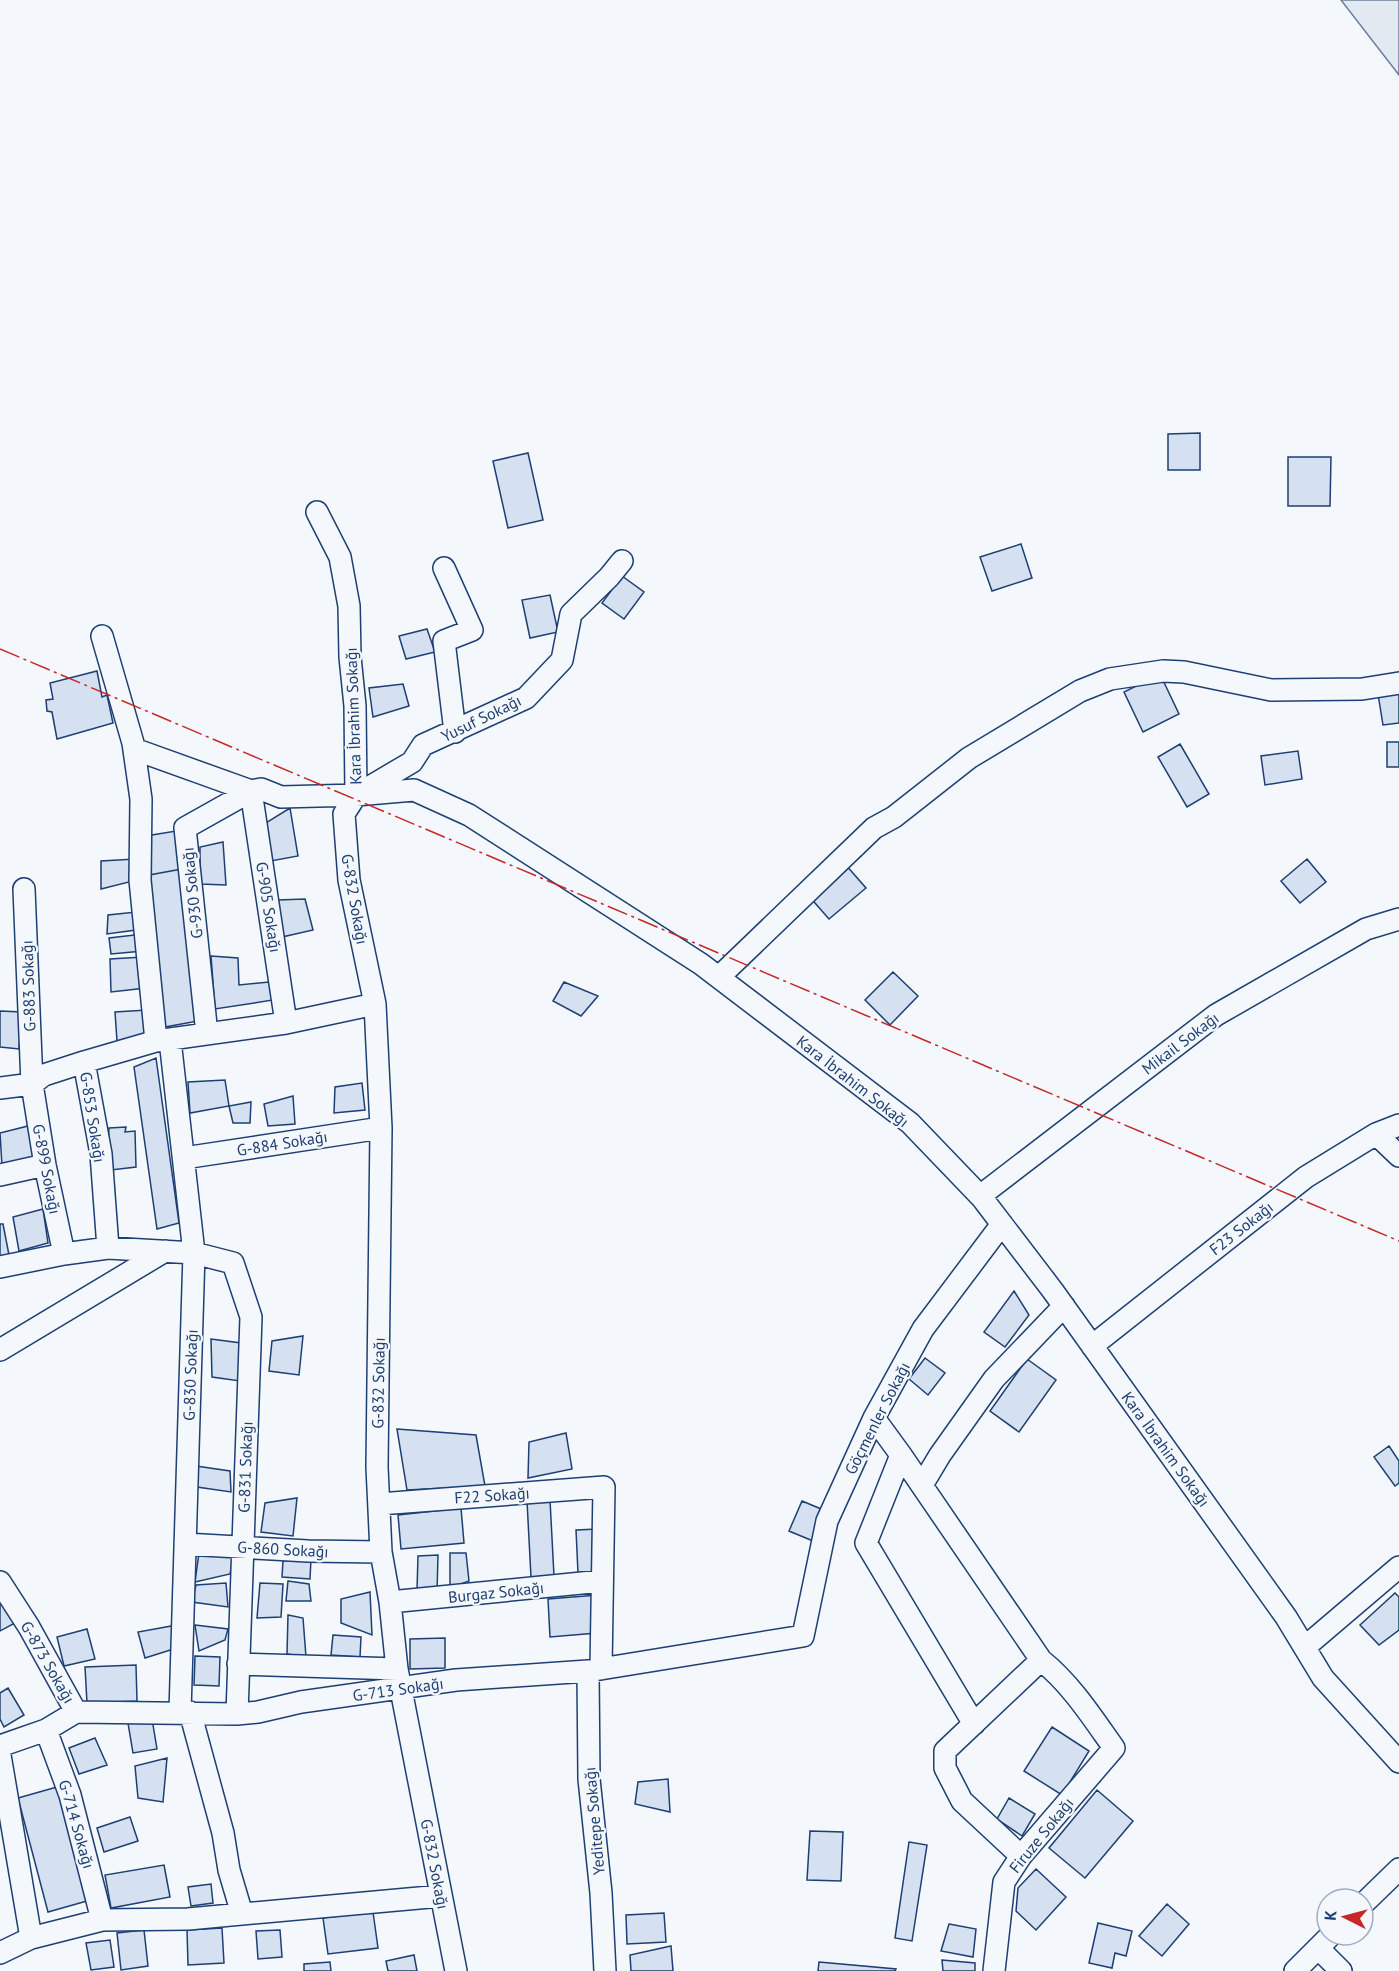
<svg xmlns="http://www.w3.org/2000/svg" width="1399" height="1971" font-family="'PT Sans',sans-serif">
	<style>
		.green { fill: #e3e9f0; stroke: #687fa3; stroke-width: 1.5 }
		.building { fill: #d5e0f0; stroke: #1d3f73; stroke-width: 1.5 }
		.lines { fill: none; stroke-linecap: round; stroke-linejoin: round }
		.minor-casing { stroke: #1d3f73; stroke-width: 24 }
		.minor { stroke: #f4f7fb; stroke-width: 21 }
		.power { stroke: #c62828; stroke-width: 1.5; stroke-dasharray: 21 4.5 3 4.5; stroke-linecap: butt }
		.labels { text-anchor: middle; stroke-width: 4.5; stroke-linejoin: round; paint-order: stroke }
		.street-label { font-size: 16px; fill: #1d3f73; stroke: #f4f7fb }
	</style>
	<rect width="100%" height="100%" fill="#f4f7fb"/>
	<path class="green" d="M1341,0h58v75z"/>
	<path class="building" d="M1200,433v37h-32v-36z
		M528,453l15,67 -35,8 -15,-67z
		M1288,457h43l-1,49h-42z
		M1021,544l11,34 -40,13 -12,-34z
		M622,576l22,16 -20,27 -22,-16z
		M550,595l8,37 -28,6 -8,-38z
		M427,629l8,23 -29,7 -7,-23z
		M97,671l5,26 5,-2 6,28 -56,16 -5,-27 -5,-1 -1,-11 7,-1 -3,-16z
		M1160,674l19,40 -36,18 -19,-40z
		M403,684l6,22 -36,11 -4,-29z
		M1399,691v32l-16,2 -5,-31z
		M1387,742h12v25h-12z
		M1180,744l29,50 -22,13 -29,-50z
		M1298,751l4,28 -37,6 -4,-29z
		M290,808l8,48 -27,5 -7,-37z
		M176,831l6,38 -33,6 -3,-39z
		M223,842l3,43 -26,-1v-37z
		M135,859l-2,22 -32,8v-28z
		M1307,859l19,23 -26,21 -19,-22z
		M845,864l21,24 -37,31 -21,-24z
		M182,869l16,152 -33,6 -16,-152z
		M305,899l8,31 -31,7 -4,-37z
		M136,912v18l-29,4 1,-19z
		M143,934v17l-32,3 -2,-16z
		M211,956l27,2 1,27 30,-3 4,18 -58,9z
		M143,957l3,31 -35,4 -1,-33z
		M893,972l25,24 -28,29 -25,-25z
		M564,982l34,14 -17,20 -28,-15z
		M147,1010v25l-30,6 -2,-29z
		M0,1011l22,1 -3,37 -19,-2z
		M156,1058l23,165 -22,6 -23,-162z
		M225,1080l4,26 -39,7 -2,-31z
		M362,1083l3,27 -31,3 1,-26z
		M293,1096l2,28 -27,2 -4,-22z
		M251,1102l-1,21h-17l-4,-17z
		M28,1126l6,32 -32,8 -2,-33z
		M126,1127l-1,5 10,-1 1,36 -25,3 -3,-24 1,-18z
		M43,1209l5,34 -29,8 -6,-34z
		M0,1224h3l6,31 -9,2z
		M1014,1291l15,24 -24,32 -21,-15z
		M303,1336l-4,39 -30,-4 3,-30z
		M211,1339l30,4 -1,38 -28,-4z
		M925,1358l20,15 -17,22 -19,-16z
		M1027,1359l29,21 -37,52 -29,-21z
		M397,1429l79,6 9,51 -78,4z
		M566,1433l6,36 -44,9 1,-36z
		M1389,1446l10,15v22l-4,3 -21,-29z
		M196,1466l34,5 1,21 -34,-5z
		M297,1498l-4,38 -32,-4 4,-29z
		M550,1500l4,76 -23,1 -4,-76z
		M802,1501l24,10 -13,30 -24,-10z
		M461,1508l3,35 -63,6 -3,-34z
		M598,1529l2,43 -22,1 -2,-43z
		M199,1553l35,1 -4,20 -35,8z
		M450,1553h16l3,28 -19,7z
		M438,1555l-1,38 -20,-3 1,-34z
		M311,1559l-1,20 -28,-2 1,-16z
		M288,1581l21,3 2,17h-25z
		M226,1583l2,24 -36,-5 4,-17z
		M260,1583l23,1 -2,33 -24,1z
		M370,1592l2,43 -31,-12v-24z
		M1395,1593l4,4v33l-20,15 -19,-20z
		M598,1595l-1,38 -47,4 -2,-38z
		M0,1597l15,26 -15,8z
		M288,1615l15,3 3,39 -19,-3z
		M177,1625l3,22 -35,11 -7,-26z
		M195,1625l33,4 -3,11 -26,11z
		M87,1629l8,30 -31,7 -7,-29z
		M333,1635l28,2 -1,20 -29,-2z
		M445,1638v30l-35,1v-30z
		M195,1656l25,1 -1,29 -25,-1z
		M136,1665l1,36 -50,2 -2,-36z
		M8,1688l16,27 -20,12 -4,-8v-26z
		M152,1719l5,30 -24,4 -5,-30z
		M1052,1727l37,24 -27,44 -38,-24z
		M95,1738l12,27 -28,9 -10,-26z
		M167,1758l-4,44 -25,-4 -3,-32z
		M668,1779l2,33 -35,-8 3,-22z
		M57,1787l30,114 -39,11 -30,-114z
		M1097,1790l36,31 -48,57 -36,-30z
		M1009,1798l26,16 -13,22 -25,-17z
		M130,1817l8,24 -34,11 -7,-24z
		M810,1831l33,1 -2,49 -34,-1z
		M909,1842l18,3 -15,96 -17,-3z
		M164,1865l6,32 -59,11 -6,-33z
		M1036,1869l30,28 -30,33 -20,-19 2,-23z
		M211,1884l2,19 -22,3 -3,-19z
		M1167,1904l22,20 -27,32 -23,-20z
		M373,1912l5,36 -50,6 -5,-36z
		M664,1913l2,29 -39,2 -1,-29z
		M1098,1923l34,8 -6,25 -11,-3 -3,15 -23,-5z
		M949,1924l27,5 -3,28 -32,-6z
		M222,1928l2,35 -36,2 -1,-35z
		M144,1930l4,36 -27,4 -4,-37z
		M280,1930l2,27 -24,2 -2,-28z
		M110,1940l4,27 -23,3 -5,-27z
		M671,1946l2,25h-42l-1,-16z
		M414,1955l3,16h-29l-2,-10z
		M942,1960l33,3v8h-32z
		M330,1962l1,9h-27v-7z
		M819,1962l77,7 -1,2h-77z"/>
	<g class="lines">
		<defs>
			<path id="minor" d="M317,512l23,45 9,49 1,51 5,49 1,89
				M444,568l28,62 -28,11 11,91
				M102,636l31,107 8,56 -1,81 16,161
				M134,749l117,42 10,-2 20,8 75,-2 58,-5 55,25 232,149 209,159 72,75 71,93 233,326 37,61 76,84
				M24,889l8,195 13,81 19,89
				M719,977l155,-149 20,-11 75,-59 111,-67 30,-12 53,-8 21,1 87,18 91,-1 37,-6
				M207,1034l-22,-206 66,-37 35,232
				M170,1040l24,213 -14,459
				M0,1088l32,-4 12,-9 40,-13
				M1376,1134l23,22
				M184,1158l197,-30
				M0,1175l45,-10
				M980,1196l236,-181 150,-86 33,-10
				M108,1248l-7,-94 -17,-92 72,-21 130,-18 89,-19
				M0,1267l64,-13 44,-6 86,5 39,10 18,54 -14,397
				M1092,1346l214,-169 70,-43 23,-9
				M0,1350l165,-99
				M874,1418l27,37 -35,88 108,181
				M901,1455l140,205
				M922,1485l18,-30 54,-76 70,-73
				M379,1504l225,-17 -3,182
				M185,1544l123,7 73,1
				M0,1582l29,45 47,85
				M390,1602l212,-21
				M1305,1647l94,-80
				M238,1664l159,5
				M588,1671l1,108 12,114 4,78
				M190,1712l33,121 6,37 13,44
				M46,1730l24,65 32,125
				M0,1746l46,-16 30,-18 161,2 21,-2 43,-10 155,-22 132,-9 215,-35 24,-115 47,-103 49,-89 79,-105
				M0,1755l31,183
				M1363,1904l36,-35
				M1318,1948l23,23
				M0,1953l31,-15 71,-18 86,-1 253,-23
				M456,1971l-59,-302 -7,-67 -9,-50 -4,-85 4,-339 -6,-124 -26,-124 -5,-66 12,-19 56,-33 11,-17 103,-47 36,-38 9,-46 38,-37 13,-16
				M994,1971l10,-89 17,-26 93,-108c-22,-31 -43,-64 -73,-88l-96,91v17l17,33 59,55
				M1295,1971l36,-36"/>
		</defs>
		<use href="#minor" class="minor-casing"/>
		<use href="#minor" class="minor"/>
		<path class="power" d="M0,649l1399,592"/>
	</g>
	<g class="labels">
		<g class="street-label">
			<text transform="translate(353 716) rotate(-92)" y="6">Kara İbrahim Sokağı</text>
			<text transform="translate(481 718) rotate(-26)" y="6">Yusuf Sokağı</text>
			<text transform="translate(192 893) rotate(-96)" y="6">G-930 Sokağı</text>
			<text transform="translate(355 899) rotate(80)" y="6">G-832 Sokağı</text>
			<text transform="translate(269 907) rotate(81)" y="6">G-905 Sokağı</text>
			<text transform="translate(28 986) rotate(-92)" y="6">G-883 Sokağı</text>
			<text transform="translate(1180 1043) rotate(-37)" y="6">Mikail Sokağı</text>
			<text transform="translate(853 1081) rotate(38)" y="6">Kara İbrahim Sokağı</text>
			<text transform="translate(93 1117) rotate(81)" y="6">G-853 Sokağı</text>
			<text transform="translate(282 1143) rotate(-9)" y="6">G-884 Sokağı</text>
			<text transform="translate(47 1169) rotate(79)" y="6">G-899 Sokağı</text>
			<text transform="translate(1241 1228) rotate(-38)" y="6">F23 Sokağı</text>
			<text transform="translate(190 1375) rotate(-88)" y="6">G-830 Sokağı</text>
			<text transform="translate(378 1383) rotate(-89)" y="6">G-832 Sokağı</text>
			<text transform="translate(877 1418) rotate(-63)" y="6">Göçmenler Sokağı</text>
			<text transform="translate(1166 1449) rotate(54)" y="6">Kara İbrahim Sokağı</text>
			<text transform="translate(245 1467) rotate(-88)" y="6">G-831 Sokağı</text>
			<text transform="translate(492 1495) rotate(-4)" y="6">F22 Sokağı</text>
			<text transform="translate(283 1549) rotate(3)" y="6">G-860 Sokağı</text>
			<text transform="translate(496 1592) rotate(-6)" y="6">Burgaz Sokağı</text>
			<text transform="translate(48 1662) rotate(60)" y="6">G-873 Sokağı</text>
			<text transform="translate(398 1689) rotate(-8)" y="6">G-713 Sokağı</text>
			<text transform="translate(594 1821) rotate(-95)" y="6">Yeditepe Sokağı</text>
			<text transform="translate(77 1824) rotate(74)" y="6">G-714 Sokağı</text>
			<text transform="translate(1041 1835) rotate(-51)" y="6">Firuze Sokağı</text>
			<text transform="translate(435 1864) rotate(79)" y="6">G-832 Sokağı</text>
		</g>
	</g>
	<g transform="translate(1345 1917) rotate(276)"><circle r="28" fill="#f4f7fb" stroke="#9eadc5" stroke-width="1.5"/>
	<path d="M0-4.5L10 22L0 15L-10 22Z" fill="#c62828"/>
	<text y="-9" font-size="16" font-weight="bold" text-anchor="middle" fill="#1d3f73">K</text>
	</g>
</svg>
